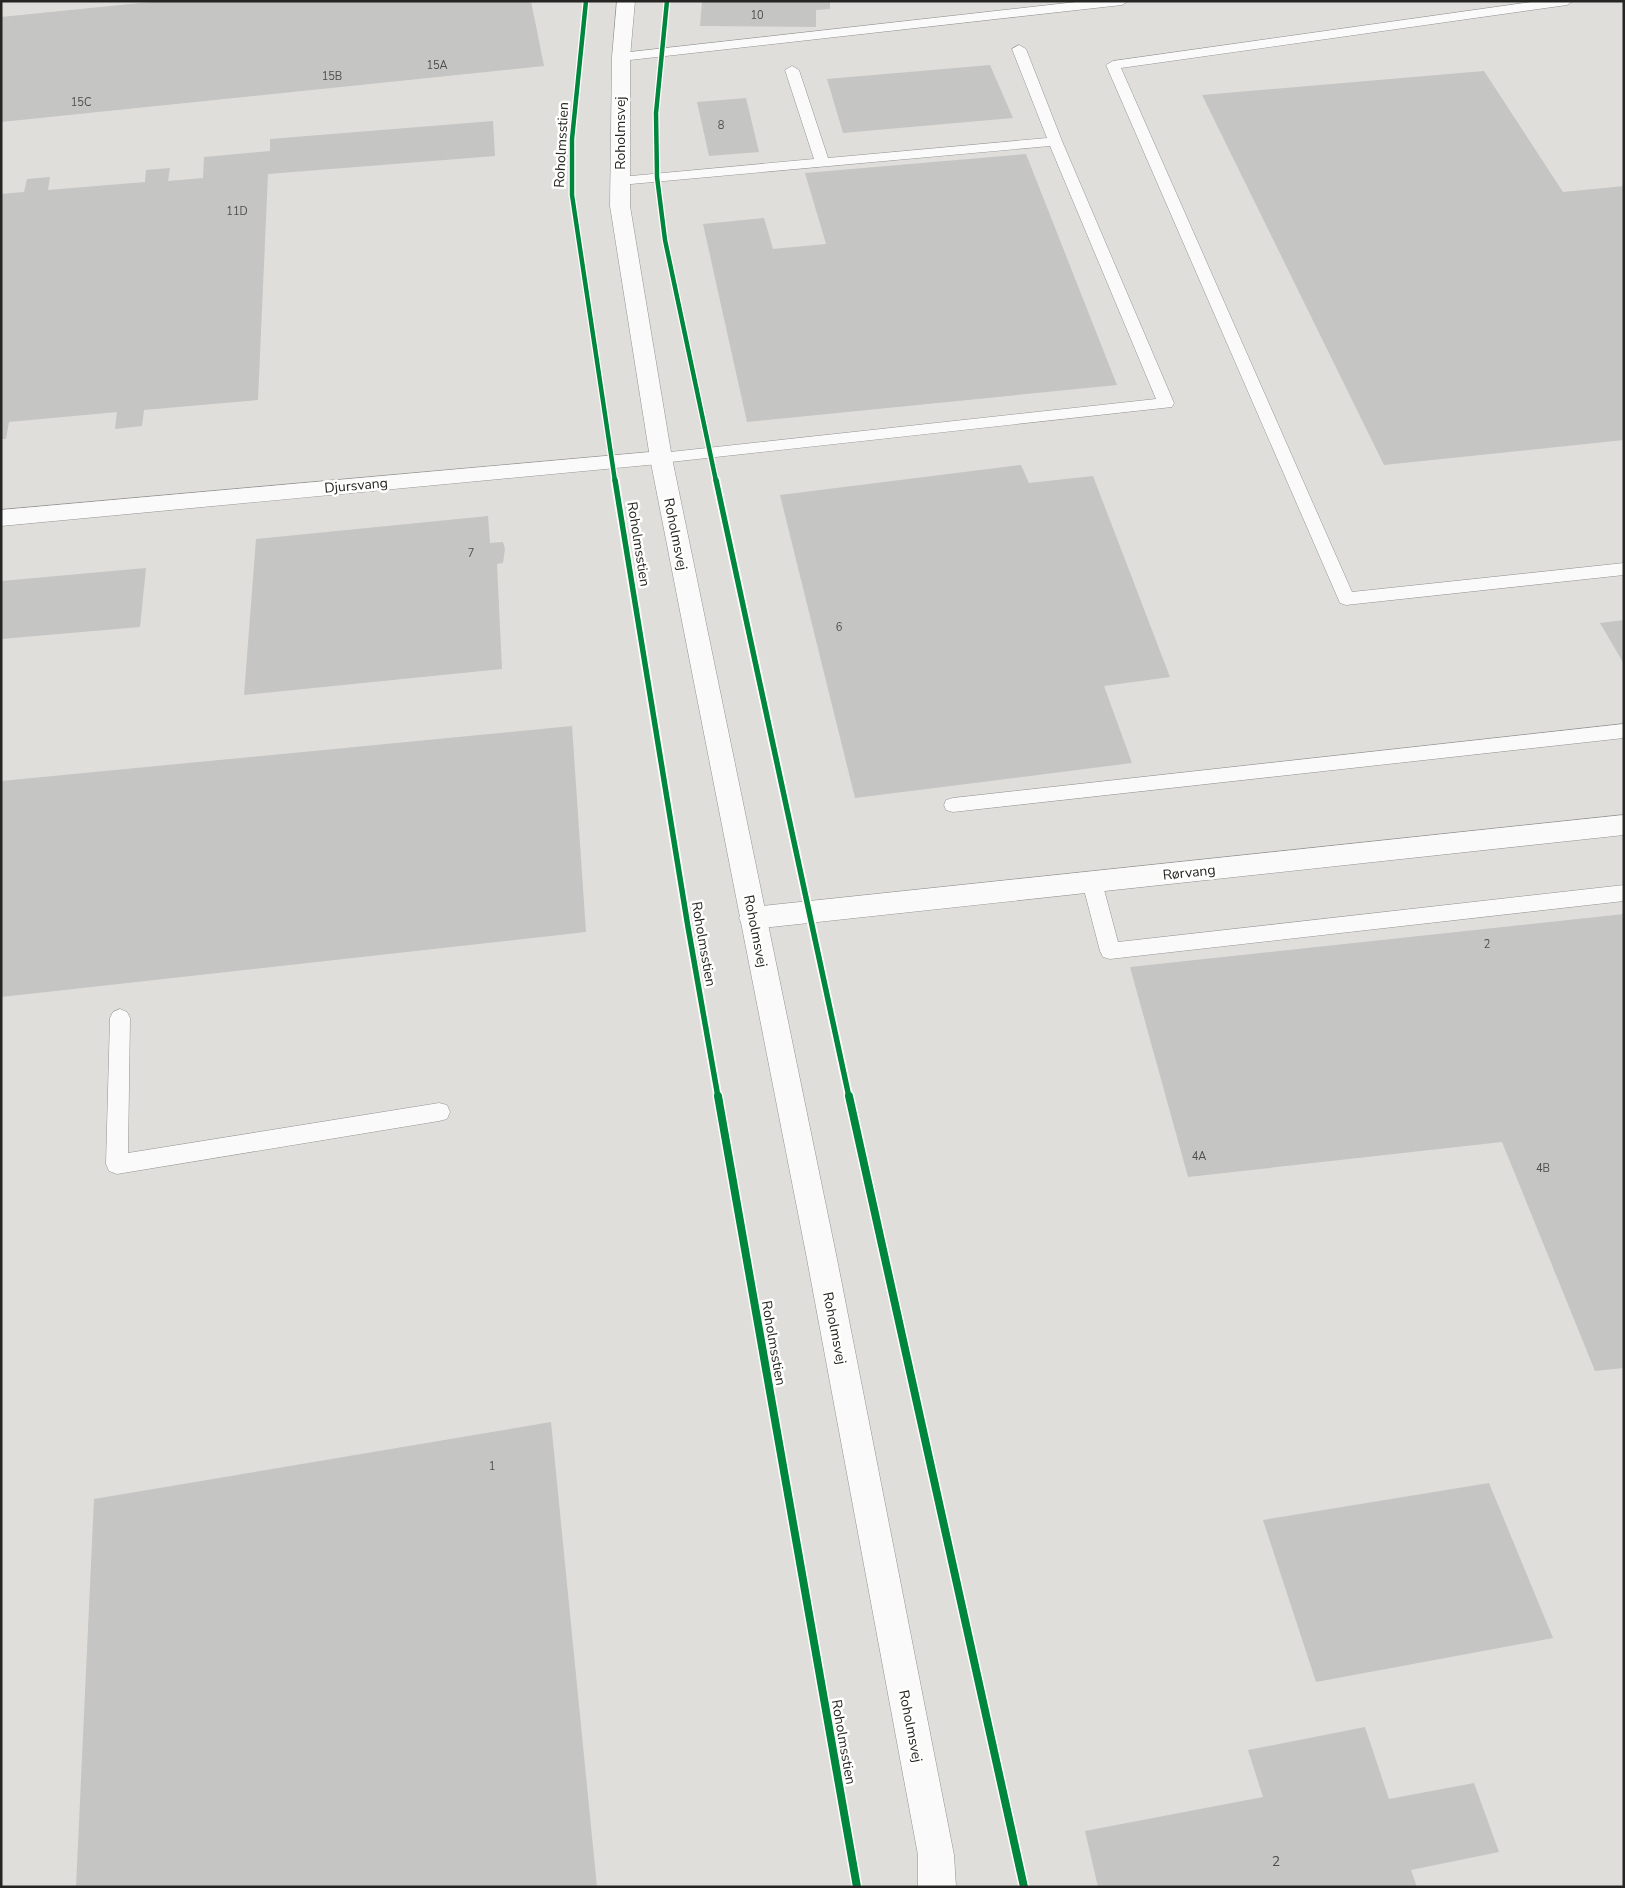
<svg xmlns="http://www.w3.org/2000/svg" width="1625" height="1888" font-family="'Nunito Sans',sans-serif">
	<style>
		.building { fill: #c5c5c3 }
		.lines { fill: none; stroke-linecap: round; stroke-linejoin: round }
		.service-casing { stroke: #949391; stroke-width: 1 }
		.minor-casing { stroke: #949391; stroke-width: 1 }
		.tertiary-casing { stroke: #949391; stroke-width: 1 }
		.service { fill: #fafafa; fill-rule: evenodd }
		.minor { fill: #fafafa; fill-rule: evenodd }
		.tertiary { fill: #fafafa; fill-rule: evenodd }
		.cycleway-far2-casing { stroke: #fffffe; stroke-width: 7 }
		.cycleway-far1-casing { stroke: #fffffe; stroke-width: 9 }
		.cycleway-casing { stroke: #fffffe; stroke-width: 11 }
		.cycleway-far2 { stroke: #00873e; stroke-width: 4.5 }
		.cycleway-far1 { stroke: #00873e; stroke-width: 5.5 }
		.cycleway { stroke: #00873e; stroke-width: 8 }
		.labels { text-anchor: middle; stroke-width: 5; stroke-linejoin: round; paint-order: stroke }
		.number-label { font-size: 11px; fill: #4e4e4c }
		.street-label { font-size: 14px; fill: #252523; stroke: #fffffe }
		.near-number-label { font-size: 14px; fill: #4e4e4c }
	</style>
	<rect width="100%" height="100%" fill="#dfdedb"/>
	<path class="building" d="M160,1h371l13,65 -543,56v-105z
		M702,1h128v8l-14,1v17l-116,-1z
		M990,65l23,53 -170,15 -16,-54z
		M1484,71l79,121 61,-6v254l-240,25 -182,-370z
		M746,98l13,54 -50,4 -12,-54z
		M493,121l2,35 -227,18 -10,226 -114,10 -2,16 -27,3 2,-17 -108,10 -3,17h-5v-245l23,-2 3,-13 23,-2 -2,13 97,-8 1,-12 24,-2 -2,13 35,-3 1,-21 66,-6v-12z
		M1026,154l91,231 -370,37 -44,-198 61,-6 9,31 53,-5 -21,-71z
		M1021,465l8,18 64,-7 77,201 -66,9 28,77 -277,35 -75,-303z
		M488,516l2,27 13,-1 2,7 -2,14 -6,1 5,105 -258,26 12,-156z
		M146,568l-6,59 -139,12v-58z
		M1624,620v44l-24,-41z
		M572,726l14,206 -585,65v-216z
		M1624,914v454l-29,3 -93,-229 -314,35 -58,-210z
		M551,1422l46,465h-521l18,-388z
		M1489,1483l64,155 -237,44 -53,-162z
		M1365,1727l24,72 85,-16 25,69 -88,18 6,17h-319l-13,-56 178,-34 -15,-47z"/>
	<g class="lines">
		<defs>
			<path id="service" d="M1085,1h43l-6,4 -501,56 -7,-4 7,-4z
				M1538,1h35l-6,4 -446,63 231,524 272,-29v12l-278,30 -6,-2 -234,-538 7,-4z
				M1019,45l7,4 36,92 112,262 -2,4 -511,56 -6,-1 -2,-4 2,-4 6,-1 495,-54 -106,-253 -430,39 -5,-1 -2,-3 2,-3 5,-1 194,-18 -29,-89 7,-4 7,4 29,88 219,-20 -35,-89z
				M1624,724v14l-671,74 -7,-2 -2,-5 2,-5 7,-2z
				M1092,874l7,2 3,6 16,60 506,-57v16l-514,58 -7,-2 -3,-6 -18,-69 3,-6z
				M120,1009l7,3 3,6 -2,135 311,-50 8,2 3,7 -3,7 -8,2 -322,53 -8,-3 -3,-7 4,-146 3,-6z"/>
			<path id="minor" d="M661,451l8,2 3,5 -3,5 -668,63v-16z
				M1624,815v20l-871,94 -10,-3 -4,-8 4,-8 10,-3z"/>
			<path id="tertiary" d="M617,1h18l-5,56v149l42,252 165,801 117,596 2,32h-38v-32l-111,-596 -157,-801 -40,-252 2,-149z"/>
		</defs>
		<use href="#service" class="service-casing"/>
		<use href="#minor" class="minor-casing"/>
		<use href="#tertiary" class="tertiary-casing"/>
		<use href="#service" class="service"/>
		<use href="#minor" class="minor"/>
		<use href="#tertiary" class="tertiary"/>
		<defs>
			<path id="cycleway-far2" d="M586,1l-14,138v56l43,286
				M667,1l-11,112 1,64 8,63 51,241"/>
			<path id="cycleway-far1" d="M615,480l73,447 30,170
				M716,480l133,617"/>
			<path id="cycleway" d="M718,1096l139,791
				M849,1096l175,791"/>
		</defs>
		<use href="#cycleway-far2" class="cycleway-far2-casing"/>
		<use href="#cycleway-far1" class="cycleway-far1-casing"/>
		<use href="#cycleway" class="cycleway-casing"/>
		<use href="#cycleway-far2" class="cycleway-far2"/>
		<use href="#cycleway-far1" class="cycleway-far1"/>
		<use href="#cycleway" class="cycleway"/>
	</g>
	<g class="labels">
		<g class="number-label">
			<text x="757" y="19">10</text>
			<text x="437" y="69">15A</text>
			<text x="332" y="80">15B</text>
			<text x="81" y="106">15C</text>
			<text x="721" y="129">8</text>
			<text x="237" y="215">11D</text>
			<text x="471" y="557">7</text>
			<text x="839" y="631">6</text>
			<text x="1487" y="948">2</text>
			<text x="1199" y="1160">4A</text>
			<text x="1543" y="1172">4B</text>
			<text x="492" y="1470">1</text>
		</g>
		<g class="street-label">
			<text transform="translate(620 133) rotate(-90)" y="5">Roholmsvej</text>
			<text transform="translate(561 145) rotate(-87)" y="5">Roholmsstien</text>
			<text transform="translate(356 485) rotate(-5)" y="5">Djursvang</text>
			<text transform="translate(676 534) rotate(79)" y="5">Roholmsvej</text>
			<text transform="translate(639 544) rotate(81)" y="5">Roholmsstien</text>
			<text transform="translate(1189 872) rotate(-6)" y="5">Rørvang</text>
			<text transform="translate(756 931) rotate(79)" y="5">Roholmsvej</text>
			<text transform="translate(704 944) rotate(80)" y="5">Roholmsstien</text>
			<text transform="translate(835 1328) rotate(79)" y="5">Roholmsvej</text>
			<text transform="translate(774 1343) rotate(80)" y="5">Roholmsstien</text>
			<text transform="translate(911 1726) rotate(79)" y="5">Roholmsvej</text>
			<text transform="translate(844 1742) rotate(80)" y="5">Roholmsstien</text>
		</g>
		<g class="near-number-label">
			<text x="1276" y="1866">2</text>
		</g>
	</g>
	<rect width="1625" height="1888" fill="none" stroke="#252523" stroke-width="5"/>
</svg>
